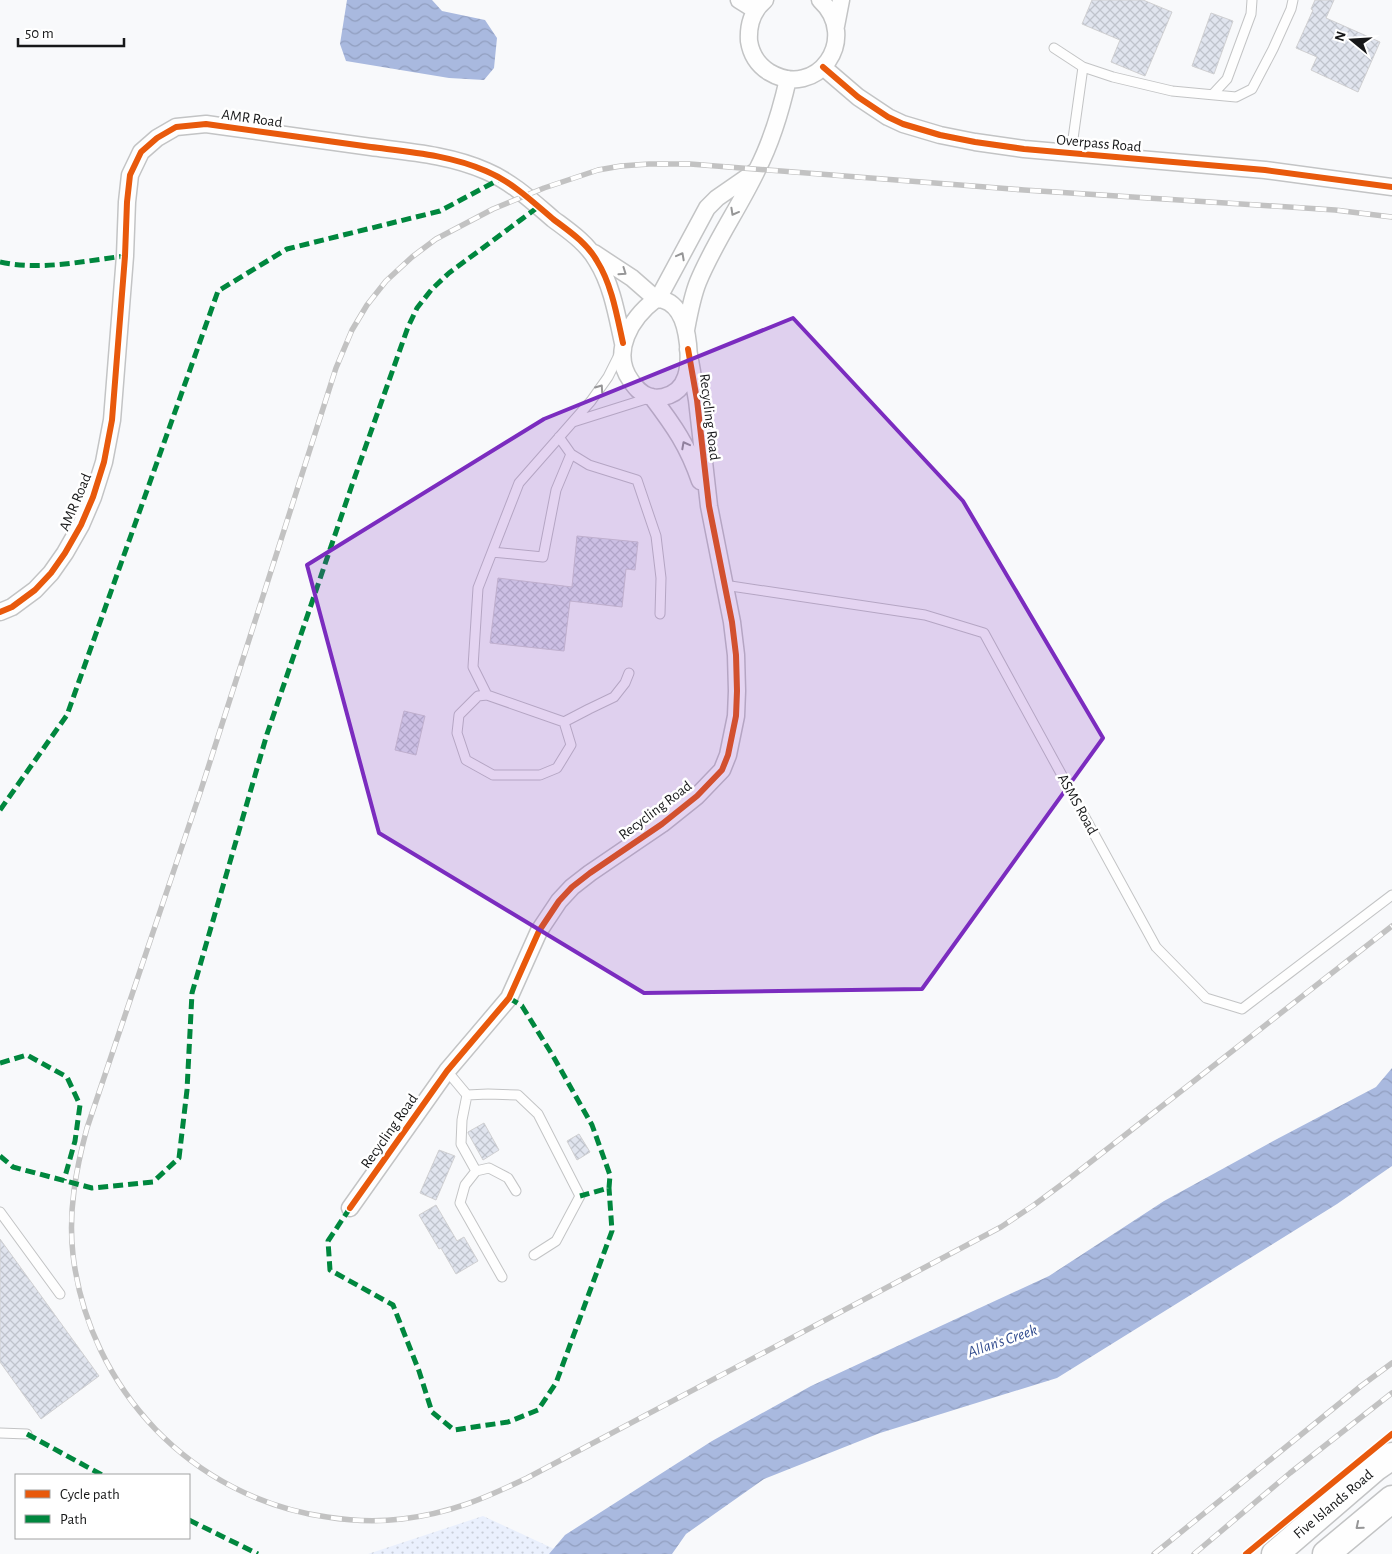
<svg xmlns="http://www.w3.org/2000/svg" width="1392" height="1554" font-family="'Alegreya Sans',sans-serif">
	<style>
		.grass { fill: url(#grass-dots) }
		.water { fill: url(#water-waves) }
		.building { fill: url(#building-cross-hatch); stroke: #d0d0d2 }
		.lines { fill: none; stroke-linecap: round; stroke-linejoin: round }
		.lane-casing { stroke: #c3c4c5; stroke-width: 11 }
		.street-casing { stroke: #c3c4c5; stroke-width: 19 }
		.primary-casing { stroke: #c3c4c5; stroke-width: 29 }
		.lane { stroke: #fefefe; stroke-width: 9 }
		.street { stroke: #fefefe; stroke-width: 16 }
		.primary { stroke: #fefefe; stroke-width: 26 }
		.rail-casing { stroke: #c2c2c2; stroke-width: 5.5 }
		.rail { stroke: #fff; stroke-width: 4; stroke-dasharray: 11; stroke-linecap: butt }
		.quiet { stroke: #00873e; stroke-width: 5; stroke-dasharray: 10 5; stroke-linecap: butt }
		.cycleway-casing { stroke: #fff; stroke-width: 9 }
		.cycleway { stroke: #e8590c; stroke-width: 6 }
		.oneway { stroke: #969697 }
		.marked { fill: #7b2cbf; fill-opacity: 0.2; stroke: #7b2cbf; stroke-width: 4; stroke-linejoin: round }
		.labels { text-anchor: middle; stroke-width: 5; stroke-linejoin: round; paint-order: stroke }
		.street-label { font-size: 15px; fill: #171819; stroke: #fff }
		.water-label { font-size: 16px; font-style: italic; fill: #334d8f; stroke: #fff }
	</style>
	<defs>
		<pattern id="grass-dots" width="8" height="8" patternUnits="userSpaceOnUse" patternTransform="scale(1.25)"><rect width="8" height="8" fill="#eaf0fd"/><path d="M2 2h.1M6 6h.1" fill="none" stroke="#c8cdd8" stroke-width="1.8" stroke-linecap="round"/></pattern>
		<pattern id="water-waves" width="16" height="10" patternUnits="userSpaceOnUse" patternTransform="scale(1.25)"><rect width="16" height="10" fill="#a9b9df"/><path d="M0 5q4-4 8 0t8 0" fill="none" stroke="#919ebf"/></pattern>
		<pattern id="building-cross-hatch" width="8" height="8" patternUnits="userSpaceOnUse" patternTransform="scale(1.25)"><rect width="8" height="8" fill="#e0e4ee"/><path d="M0 0l8 8M0 8l8-8" fill="none" stroke="#bfc3cc"/></pattern>
	</defs>
	<rect width="100%" height="100%" fill="#f8f9fb"/>
	<path class="grass" d="M483,1516l82,38h-197z"/>
	<path class="water" d="M347,0h85l10,11 43,9 12,18 -3,30 -10,12 -35,-2 -103,-17 -6,-17z
		M1392,1068v98l-55,38 -280,174 -177,55 -116,46 -78,55 -14,20h-123l16,-19 147,-94 99,-55 238,-110 115,-75 113,-62 99,-52z"/>
	<path class="building" d="M1092,0h51l29,12 -27,64 -34,-14 9,-22 -38,-16z
		M1315,0h19l-8,18 54,24 -22,50 -47,-22 6,-13 -21,-9 17,-38 -2,-1z
		M1211,13l22,8 -19,53 -22,-8z
		M577,536l61,6 -3,28 -9,-1 -4,38 -52,-6 -6,50 -74,-8 8,-65 74,9z
		M404,711l21,5 -9,39 -21,-5z
		M484,1123l15,27 -16,10 -15,-27v-1z
		M579,1134l11,18 -13,8 -10,-19z
		M439,1150l16,6 -19,44 -16,-7z
		M436,1205l21,36 7,-4 14,24 -22,13 -15,-26 -2,1 -20,-34z
		M0,1239l99,137 -58,43 -41,-57z"/>
	<g class="lines">
		<defs>
			<path id="lane" d="M1054,48l29,19 -12,86
				M1083,67l30,10 59,14 64,6 16,-8 21,-40 18,-40 2,-9
				M1213,94l14,-15 24,-65 1,-14
				M573,422l76,-24
				M559,437l12,17 18,11 48,15 19,56 5,42 -1,36
				M492,552l51,5 13,-67 15,-36
				M724,585l201,30 59,18 172,314 50,51 36,11 150,-114
				M487,695l-9,1 -19,19 -2,18 9,27 27,15h47l17,-7 14,-23 -7,-23 -77,-27 -14,-28 5,-79 41,-105 72,-82 17,-24 12,-24
				M564,722l25,-13 25,-12 11,-14 4,-10
				M447,1071l20,24 21,-1 30,1 20,19 42,82 -24,45 -22,14
				M467,1095l-5,25 -1,24 15,27 -11,14 -5,18 42,74
				M476,1171l13,-3 19,10 8,13
				M0,1212l60,82
				M0,1433l27,1"/>
			<path id="street" d="M739,0l16,10
				M765,0c-12,10 -17,25 -16,41 2,13 9,24 20,31 48,29 92,-34 51,-72
				M836,26l5,-26
				M823,67l35,30 30,20 15,7 37,11 35,7 49,7 241,21 127,17
				M594,253l38,25 24,21
				M656,299c23,0 30,26 32,45 2,21 1,48 -25,53 -5,1 -10,1 -15,-1 -8,-3 -12,-8 -17,-15 -21,-29 0,-63 25,-82z
				M658,299l49,-91 10,-10 39,-27
				M686,330c3,-16 6,-33 12,-48 16,-39 41,-74 59,-112 15,-29 24,-60 31,-91
				M652,397c22,29 36,49 48,84
				M0,612l12,-5 23,-17 16,-17 14,-20 16,-28 12,-28 11,-35 8,-42 13,-164 2,-54 3,-27 11,-23 16,-14 19,-11 30,-3c55,8 110,15 165,23 39,5 79,8 115,24 26,11 46,30 67,48 16,12 34,24 44,42 15,24 20,55 26,82
				M350,1208l97,-137 62,-73 30,-67 20,-30 13,-14 18,-14 72,-49 35,-28 25,-26 6,-15 8,-39 1,-25 -1,-36 -4,-33 -23,-116 -12,-106 -9,-51"/>
			<path id="primary" d="M1275,1554l100,-86 17,-12
				M1326,1554l66,-55"/>
		</defs>
		<use href="#lane" class="lane-casing"/>
		<use href="#street" class="street-casing"/>
		<use href="#primary" class="primary-casing"/>
		<use href="#lane" class="lane"/>
		<use href="#street" class="street"/>
		<use href="#primary" class="primary"/>
		<defs>
			<path id="rail" d="M1392,217l-57,-7 -311,-20 -334,-26h-41l-28,2 -23,4 -54,18 -51,21 -57,30 -24,18 -26,24 -19,24 -15,25 -16,38 -136,425 -113,335c-11,41 -19,83 -14,127 16,134 119,243 254,262 25,4 50,5 75,2 49,-6 81,-20 125,-41l474,-251 33,-22 31,-23 327,-256
				M1154,1554l207,-168 31,-23
				M1194,1554l96,-81 102,-80"/>
		</defs>
		<use href="#rail" class="rail-casing"/>
		<use href="#rail" class="rail"/>
		<path class="quiet" d="M0,262c41,9 83,-1 125,-6
			M0,810l67,-95 151,-424 69,-42 153,-38 62,-33
			M509,998l13,8 31,50 39,69 18,50 -1,13 -29,8
			M0,1063l27,-8 40,22 13,28 -5,36 -11,39
			M0,1156l13,11 79,21 61,-6 26,-24 8,-68 5,-97 75,-259 85,-249 56,-158 9,-19 15,-19 17,-16 89,-66
			M350,1208l-22,33 2,29 63,35 26,66 13,41 22,18 54,-8 30,-12 18,-27 56,-152 -3,-43
			M27,1434l75,41
			M189,1520l69,34"/>
		<defs>
			<path id="cycleway" d="M823,67l35,30 30,20 15,7 37,11 35,7 49,7 241,21 127,17
				M0,612l12,-5 23,-17 16,-17 14,-20 16,-28 12,-28 11,-35 8,-42 13,-164 2,-54 3,-27 11,-23 16,-14 19,-11 30,-3c55,8 110,15 165,23 39,5 79,8 115,24 26,11 46,30 67,48 16,12 34,24 44,42 15,24 20,55 26,82
				M350,1208l97,-137 62,-73 30,-67 20,-30 13,-14 18,-14 72,-49 35,-28 25,-26 6,-15 8,-39 1,-25 -1,-36 -4,-33 -23,-116 -12,-106 -9,-51
				M1246,1554l146,-120"/>
		</defs>
		<use href="#cycleway" class="cycleway-casing"/>
		<use href="#cycleway" class="cycleway"/>
	</g>
	<defs><path id="oneway-chevron" d="M-2-3.5L2.5 0L-2 3.5" fill="none" stroke-width="1.6" stroke-linecap="round" stroke-linejoin="round" transform="scale(1.25)"/></defs>
	<g class="oneway">
		<use href="#oneway-chevron" transform="translate(734 212) rotate(119)"/>
		<use href="#oneway-chevron" transform="translate(681 256) rotate(-62)"/>
		<use href="#oneway-chevron" transform="translate(623 272) rotate(35)"/>
		<use href="#oneway-chevron" transform="translate(600 388) rotate(-55)"/>
		<use href="#oneway-chevron" transform="translate(685 445) rotate(-118)"/>
		<use href="#oneway-chevron" transform="translate(1359 1526) rotate(140)"/>
	</g>
	<path class="marked" d="M793,318l170,183 140,237 -181,251 -278,4 -265,-160 -72,-268 237,-146z"/>
	<g class="labels">
		<g class="street-label">
			<text transform="translate(252 118) rotate(8)" y="5">AMR Road</text>
			<text transform="translate(1099 143) rotate(5)" y="5">Overpass Road</text>
			<text transform="translate(710 417) rotate(83)" y="5">Recycling Road</text>
			<text transform="translate(75 502) rotate(-67)" y="5">AMR Road</text>
			<text transform="translate(1078 804) rotate(61)" y="5">ASMS Road</text>
			<text transform="translate(655 810) rotate(-37)" y="5">Recycling Road</text>
			<text transform="translate(389 1131) rotate(-55)" y="5">Recycling Road</text>
			<text transform="translate(1333 1504) rotate(-40)" y="5">Five Islands Road</text>
		</g>
		<g class="water-label">
			<text transform="translate(1002 1340) rotate(-19)" y="6">Allan's Creek</text>
		</g>
	</g>
	<rect x="15" y="1474" width="175" height="65" fill="#ffffff" stroke="#a2a3a3"/>
	<rect x="25" y="1490" width="25" height="8" fill="#e8590c" stroke="#a2a3a3"/>
	<text x="60" y="1499" font-size="15" fill="#171819">Cycle path</text>
	<rect x="25" y="1515" width="25" height="8" fill="#00873e" stroke="#a2a3a3"/>
	<text x="60" y="1524" font-size="15" fill="#171819">Path</text>
	<g transform="translate(1352 40) rotate(288)" stroke="#ffffff" stroke-width="4" paint-order="stroke">
	<path d="M0-4L9 19L0 12L-9 19Z" fill="#171819"/>
	<text y="-8" font-size="14" font-weight="bold" text-anchor="middle" fill="#171819">N</text>
	</g>
	<path d="M18 38v8h106v-8" fill="none" stroke="#171819" stroke-width="2.5"/>
	<text x="25" y="38" font-size="15" fill="#171819" stroke="#ffffff" stroke-width="4" paint-order="stroke">50 m</text>
</svg>
